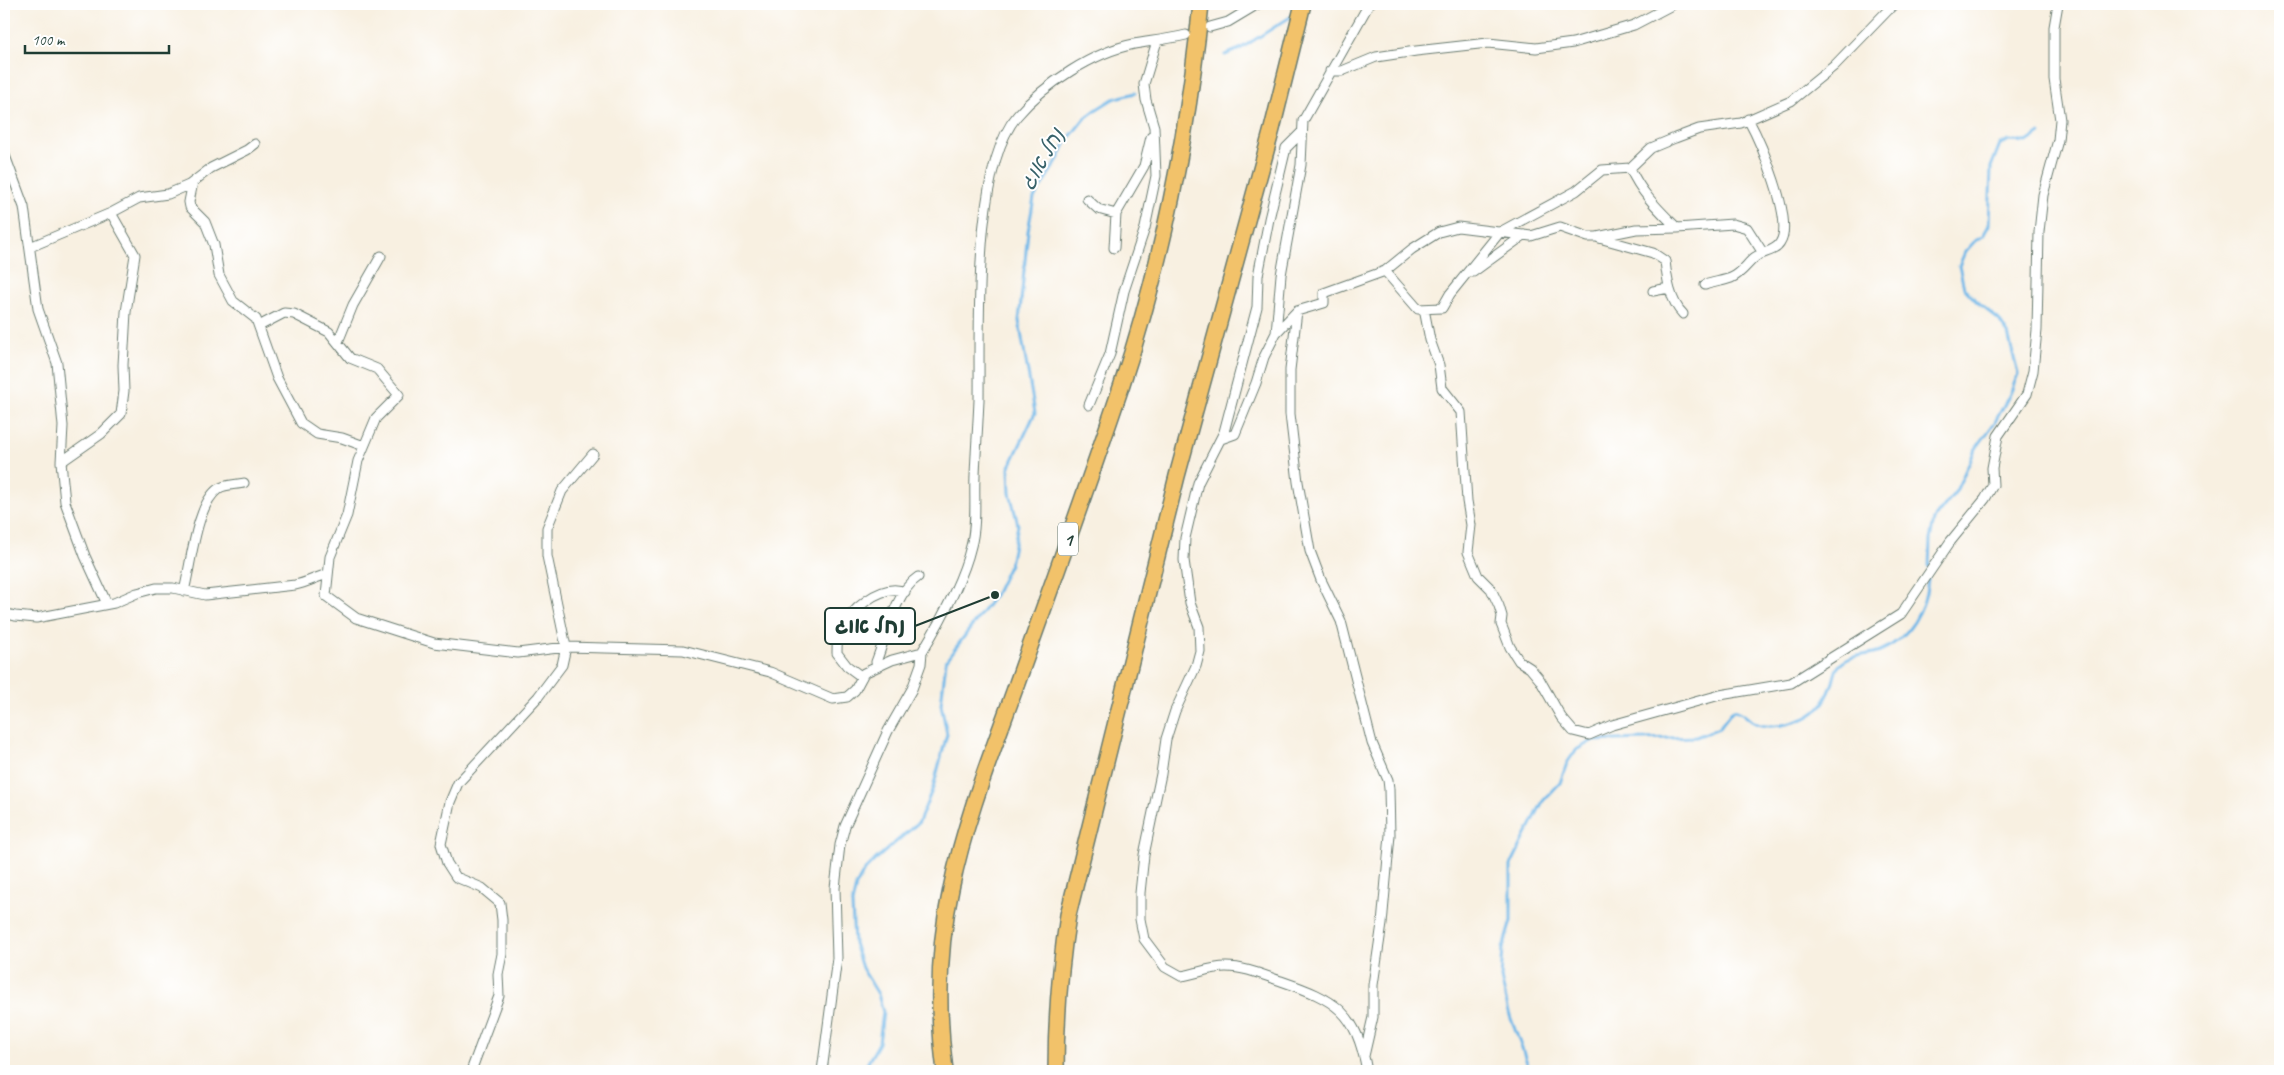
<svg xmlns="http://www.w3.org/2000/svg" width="2284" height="1075" font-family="Caveat,'Playpen Sans Hebrew',sans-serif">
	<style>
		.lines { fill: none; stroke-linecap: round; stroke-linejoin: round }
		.stream { stroke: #71b8e8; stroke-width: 3 }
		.street-casing { stroke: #6b7c71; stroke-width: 11 }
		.highway-casing { stroke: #6b7c71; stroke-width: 18 }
		.street { stroke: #fff; stroke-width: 9 }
		.highway { stroke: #f2c26a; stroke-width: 15 }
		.labels { text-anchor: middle; stroke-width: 4; stroke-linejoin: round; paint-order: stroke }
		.shield { fill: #fff; stroke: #627771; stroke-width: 1 }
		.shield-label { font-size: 19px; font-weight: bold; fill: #1f3d34 }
		.water-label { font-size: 21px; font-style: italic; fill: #38626a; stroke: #fff }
		.leader { fill: none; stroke: #1f3d34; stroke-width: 2 }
		.callout-dot { fill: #1f3d34; stroke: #fff; stroke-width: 2 }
		.callout { fill: #fff; stroke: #1f3d34; stroke-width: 2 }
		.callout-label { font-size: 21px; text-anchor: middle; font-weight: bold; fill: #1f3d34 }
	</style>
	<rect width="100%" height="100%" fill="#fff"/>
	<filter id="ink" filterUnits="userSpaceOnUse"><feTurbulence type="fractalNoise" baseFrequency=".02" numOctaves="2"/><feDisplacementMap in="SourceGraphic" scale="10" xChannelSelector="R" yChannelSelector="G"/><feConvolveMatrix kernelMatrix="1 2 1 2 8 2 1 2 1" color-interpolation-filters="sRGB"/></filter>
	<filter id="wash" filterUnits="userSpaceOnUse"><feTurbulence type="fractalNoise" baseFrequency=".0096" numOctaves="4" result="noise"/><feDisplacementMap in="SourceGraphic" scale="20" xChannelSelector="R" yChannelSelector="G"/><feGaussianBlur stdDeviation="1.12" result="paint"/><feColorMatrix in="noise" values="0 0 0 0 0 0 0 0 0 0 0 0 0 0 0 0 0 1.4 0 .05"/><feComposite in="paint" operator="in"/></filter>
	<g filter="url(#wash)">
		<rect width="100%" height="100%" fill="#f8f0e1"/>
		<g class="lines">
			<path class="stream" d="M1225,55l15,-6 55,-35
				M1929,567l1,-27 4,-21 22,-28 19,-41 20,-28 15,-28 8,-20 -10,-40 -9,-14 -23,-19 -12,-13 -5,-22 6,-14 10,-11 8,-5 6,-11 2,-58 9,-23 8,-3 19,1 13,-9
				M863,1071l16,-28 4,-31 -5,-18 -16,-26 -8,-25 -2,-39 4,-18 8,-15 11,-11 44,-38 14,-34 14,-54 -6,-30 5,-43 49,-66 15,-31 8,-39 -8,-32 -1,-25 26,-55 -16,-92 9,-90 6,-33 26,-42 6,-14 18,-23 13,-10 16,-10 22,-6
				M1530,1071l-21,-58 -8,-35 2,-30 8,-27v-56l32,-64 17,-18 7,-20 9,-13 16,-9 104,-4 23,-9 14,-18c11,1 13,9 22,13 12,6 30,2 42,-2 18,-5 29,-18 35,-36 2,-5 3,-14 6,-18 12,-14 27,-10 42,-16 29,-12 46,-42 48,-72"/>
		</g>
	</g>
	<g filter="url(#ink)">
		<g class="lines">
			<defs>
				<path id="street" d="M1210,27l18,-5 30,-18
					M1330,71h12l34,-14 40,-6 72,-8 48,5 37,-5 61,-18 40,-21
					M1302,132l-16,16 -17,71 -11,57 -1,31 -33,125 -26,51 -13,55 -1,22 6,43 9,24 1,24 -4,15 -21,45 -9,28 -5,35 -17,81 -4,38v26l4,20 21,28 16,9c15,-2 29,-9 45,-9 19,0 37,8 55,14 55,19 75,30 86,90
					M4,153l20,54 14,102 19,54 6,63 -2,36 4,40 20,54 22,48
					M1630,168c11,25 28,41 47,60l56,-4 14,4 16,25
					M193,182l-4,20 1,5 15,15 9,23 5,30 14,26 23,18 21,59 24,45 16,11 25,4 22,8
					M1087,199l11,10 18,5
					M1599,238l54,15 12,8c2,18 5,40 18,53
					M30,247l81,-34 28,-15 29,-4 21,-9 22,-17 36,-18 8,-6
					M1114,248l2,-34 28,-48 7,-29
					M1385,271l27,-22 27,-17 19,-5 73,9 29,-9 28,10h9l39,-8 41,-1
					M1473,272l51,-37
					M1705,285c8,-3 18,-4 26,-7 10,-4 15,-13 23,-20 7,-6 21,-6 26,-15 15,-22 -20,-102 -32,-124
					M1653,291l16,-3
					M1424,309l6,31 9,25 3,23 19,24 6,89 4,24 -3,27 10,24 13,13 8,17 3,10 -1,8 9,23 9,14 11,7 10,12 21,37 12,14 16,4 23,-10 108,-30 71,-12 110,-69 49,-72 35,-43 8,-14 -1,-17 6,-32 29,-42 6,-23 4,-41 2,-98 4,-37 15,-55 2,-20 -6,-41v-52l4,-23
					M1297,311l-7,59v44l8,68 12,69 11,29 20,41 31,122 16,37 1,9 1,46 -8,89 -9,61v32l-9,39
					M259,326l25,-13 10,1 35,18 21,26 27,11 22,26 -23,23 -18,43 -11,54 -17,42 -4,39 30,22 78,25 84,10 48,-6 117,3 87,22 63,27 14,-2 8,-7 9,-17 28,-13 30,-8c18,-30 41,-72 49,-106 6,-22 3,-48 4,-71 1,-25 3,-50 4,-75 1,-70 -7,-231 38,-284 27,-32 77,-64 117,-72 18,-3 35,-5 52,-9
					M1276,333l21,-22 27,-8v-10l61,-22 33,38 24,-1 8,-14 50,-62 76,-41 26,-21 28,-2 21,-20 24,-10 24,-9 42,-6 50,-22 43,-35 60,-62
					M338,342l15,-37 28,-49
					M1089,405l21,-51 14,-63 21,-63 11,-52 -2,-49 -8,-27 -2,-16 13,-43
					M1221,439l14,-5 21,-51 8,-26 12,-24 5,-58 20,-110 2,-44 66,-117
					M61,462l40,-28 20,-20 3,-23 -1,-26 3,-53 9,-57 -24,-42
					M184,591c7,-26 12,-86 34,-102 6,-5 18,-4 26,-6
					M4,613l11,3 21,2 78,-15 23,-10 19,-5h17l32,7 90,-10c12,-2 21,-8 33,-11
					M877,667l-1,-5c10,-25 19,-70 42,-85
					M862,677l-15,-11 -10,-13c0,-7 0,-14 2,-20 9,-22 43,-51 66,-41
					M471,1071l28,-75 -1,-22 4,-20v-34l-2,-17 -18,-15 -26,-11 -9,-14 -6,-19 9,-42 8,-19 80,-86 24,-32 4,-18 -19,-91v-28l15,-37 31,-37
					M822,1071l15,-113 -2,-70 5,-43 5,-19 43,-95 24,-42 9,-25 1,-12"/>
				<path id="highway" d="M945,1071c-8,-60 -7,-122 6,-182 15,-74 45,-146 70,-217 34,-96 69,-192 101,-288 41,-124 66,-251 79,-380
					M1056,1071c0,-53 4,-104 12,-156l109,-439 95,-347 31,-125"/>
			</defs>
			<use href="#street" class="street-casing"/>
			<use href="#highway" class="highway-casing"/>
			<use href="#street" class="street"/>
			<use href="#highway" class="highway"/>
		</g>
	</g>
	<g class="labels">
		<rect class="shield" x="1058" y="522.5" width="20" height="33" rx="4"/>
		<g class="shield-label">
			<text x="1068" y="546">1</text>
		</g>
		<g class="water-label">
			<text transform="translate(1042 159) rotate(-60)" y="7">נחל אוג</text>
		</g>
	</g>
	<path class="leader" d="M995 595L915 626"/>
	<circle class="callout-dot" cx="995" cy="595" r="5"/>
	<rect class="callout" x="825" y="608" width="90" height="36" rx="5"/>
	<g class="callout-label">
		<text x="870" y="633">נחל אוג</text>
	</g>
	<rect width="2284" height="1075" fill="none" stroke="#fff" stroke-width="20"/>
	<path d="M25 45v8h144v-8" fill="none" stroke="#1f3d34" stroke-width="2.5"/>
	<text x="32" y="45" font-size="15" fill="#1f3d34" stroke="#ffffff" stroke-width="4" paint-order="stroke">100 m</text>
</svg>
